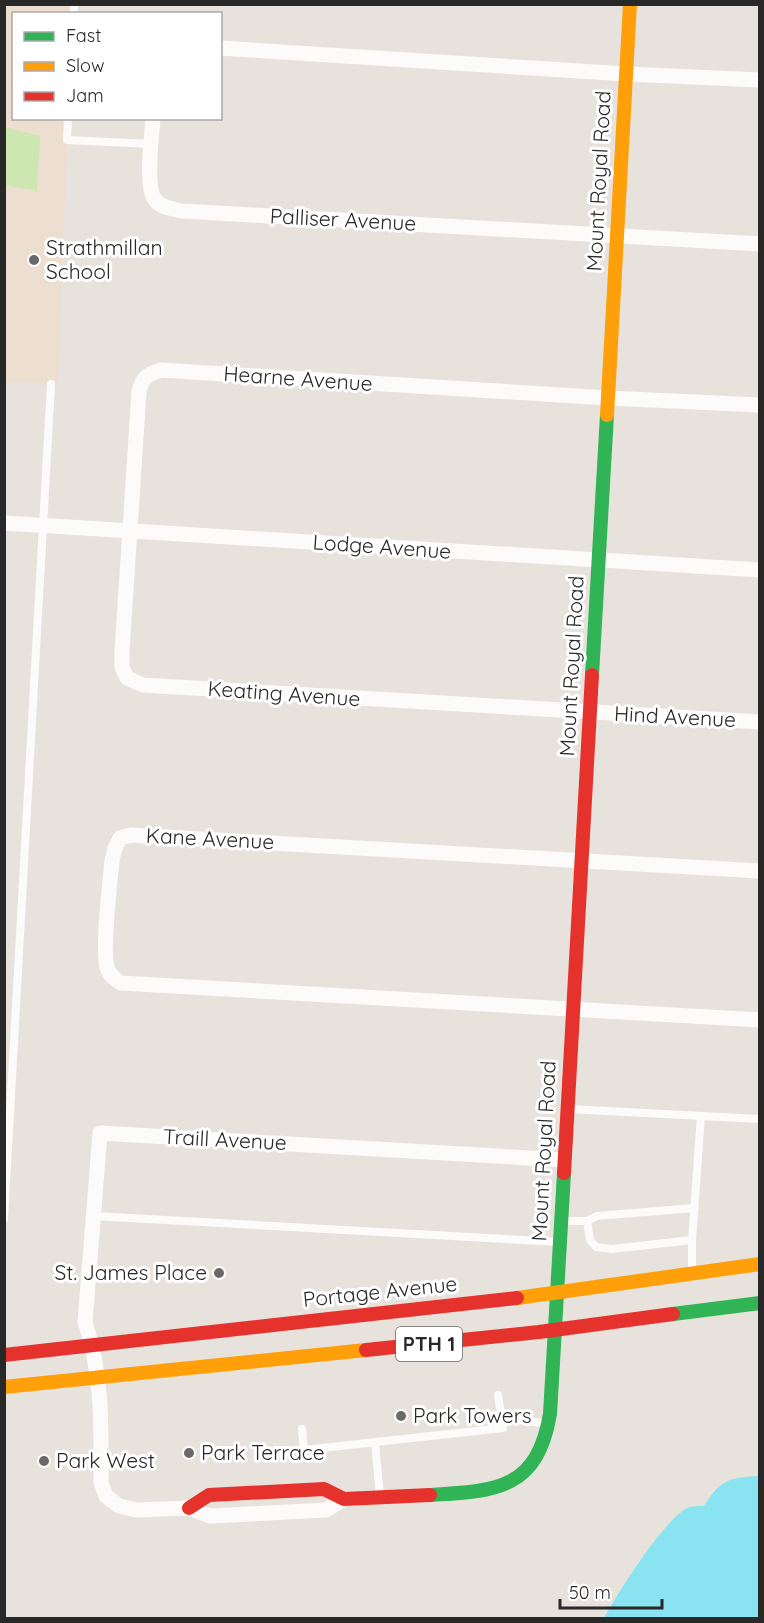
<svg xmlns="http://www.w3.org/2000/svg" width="764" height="1623" font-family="Quicksand,sans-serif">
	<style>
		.education { fill: #ecdfcf }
		.green { fill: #cee6b2 }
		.water { fill: #89e3f1 }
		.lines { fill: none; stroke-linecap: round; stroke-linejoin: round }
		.lane { stroke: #fcfbfa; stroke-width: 8 }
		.street { stroke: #fcfbfa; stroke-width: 15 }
		.fast { stroke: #30b455; stroke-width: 14 }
		.slow { stroke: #ff9f0a; stroke-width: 14 }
		.jam { stroke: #e5322d; stroke-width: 14 }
		.poi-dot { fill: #6b6967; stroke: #fff; stroke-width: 2 }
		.labels { text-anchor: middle; stroke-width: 6; stroke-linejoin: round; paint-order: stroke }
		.shield { fill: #fff; stroke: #686868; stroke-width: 1.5 }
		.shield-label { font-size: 20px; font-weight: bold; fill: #282828 }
		.street-label { font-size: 21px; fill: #282828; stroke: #fff }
		.poi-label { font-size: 21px; fill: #282828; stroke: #fff; text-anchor: start }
	</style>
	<rect width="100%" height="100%" fill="#e8e2dc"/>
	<path class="education" d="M4,5h70v8l-60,1v104l54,1 -10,265 -53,-3z"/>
	<path class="green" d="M5,127l35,9 -3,55 -32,-6z"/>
	<path class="water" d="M759,1476v142h-155c12,-22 63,-104 86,-111 4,-1 9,-1 14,-1 17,-27 25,-28 55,-30z"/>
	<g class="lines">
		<path class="lane" d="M74,14v-10
			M68,118l-1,22 84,4
			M568,1109l192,10
			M93,1216l466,26
			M4,1219l47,-835
			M562,1221h25l3,19 6,7 16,2 80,-9v30
			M587,1221l10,-5 98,-8
			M692,1240l9,-124
			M501,1417l46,7
			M302,1429l2,21 199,-22 -5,-33
			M375,1442l5,55"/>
		<path class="street" d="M220,48l406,26 134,6
			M153,118c-1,19 -9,70 3,83 6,7 18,8 26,10l578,33
			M760,405l-152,-7 -447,-28c-13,4 -19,7 -22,22l-17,259v16l5,11 16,7 617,37
			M4,523l756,47
			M760,871l-629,-36 -11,3 -5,10 -3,13c-2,22 -11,93 -4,109 3,7 7,9 13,13l639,37
			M344,1499l-18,11 -116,6 -21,-8 -52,2 -18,-4 -13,-10 -5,-13c0,-56 2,-107 -16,-161l15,-189 464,27"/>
		<path class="fast" d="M592,675l15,-260
			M673,1314l87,-11
			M430,1495c66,-4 107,-5 120,-81l14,-241"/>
		<path class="slow" d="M607,415l23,-411
			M517,1298l243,-34
			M4,1387l362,-37"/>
		<path class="jam" d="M564,1173l28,-498
			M366,1350l173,-18 134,-18
			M4,1355l513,-57
			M189,1508l20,-13 115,-6 20,10 86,-4"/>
	</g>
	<g class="poi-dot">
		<circle cx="34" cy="260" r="6"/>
		<circle cx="219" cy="1273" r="6"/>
		<circle cx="401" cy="1416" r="6"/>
		<circle cx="189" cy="1453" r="6"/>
		<circle cx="44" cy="1461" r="6"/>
	</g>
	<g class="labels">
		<rect class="shield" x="396" y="1327" width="66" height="34" rx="4.5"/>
		<g class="shield-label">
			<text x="429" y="1351">PTH 1</text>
		</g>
		<g class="street-label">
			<text transform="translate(599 181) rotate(-87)" y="7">Mount Royal Road</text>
			<text transform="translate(343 220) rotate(3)" y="7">Palliser Avenue</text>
			<text transform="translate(298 379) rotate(4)" y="7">Hearne Avenue</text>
			<text transform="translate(382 547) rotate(4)" y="7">Lodge Avenue</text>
			<text transform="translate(572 666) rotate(-87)" y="7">Mount Royal Road</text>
			<text transform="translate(284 694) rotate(4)" y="7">Keating Avenue</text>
			<text transform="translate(675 717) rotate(3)" y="7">Hind Avenue</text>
			<text transform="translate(210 839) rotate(3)" y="7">Kane Avenue</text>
			<text transform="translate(225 1140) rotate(3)" y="7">Traill Avenue</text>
			<text transform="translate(544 1151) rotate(-87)" y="7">Mount Royal Road</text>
			<text transform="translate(380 1292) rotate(-6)" y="7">Portage Avenue</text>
		</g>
		<g class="poi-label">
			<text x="46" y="255">Strathmillan<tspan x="46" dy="24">School</tspan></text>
			<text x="207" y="1280" text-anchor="end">St. James Place</text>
			<text x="413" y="1423">Park Towers</text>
			<text x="201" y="1460">Park Terrace</text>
			<text x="56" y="1468">Park West</text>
		</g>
	</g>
	<rect width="764" height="1623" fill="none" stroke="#282828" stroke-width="12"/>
	<rect x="12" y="12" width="210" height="108" fill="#ffffff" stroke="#a9a9a9" stroke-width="1.5"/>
	<rect x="24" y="32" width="30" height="9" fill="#30b455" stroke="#a9a9a9" stroke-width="1.5"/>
	<text x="66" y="42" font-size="18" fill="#282828">Fast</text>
	<rect x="24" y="62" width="30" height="9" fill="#ff9f0a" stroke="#a9a9a9" stroke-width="1.5"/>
	<text x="66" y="72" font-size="18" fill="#282828">Slow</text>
	<rect x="24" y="92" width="30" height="9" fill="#e5322d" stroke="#a9a9a9" stroke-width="1.5"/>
	<text x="66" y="102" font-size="18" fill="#282828">Jam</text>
	<path d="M560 1599v9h102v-9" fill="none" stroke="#282828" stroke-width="3"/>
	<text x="569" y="1599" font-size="18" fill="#282828" stroke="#ffffff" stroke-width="4.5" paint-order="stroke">50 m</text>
</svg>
